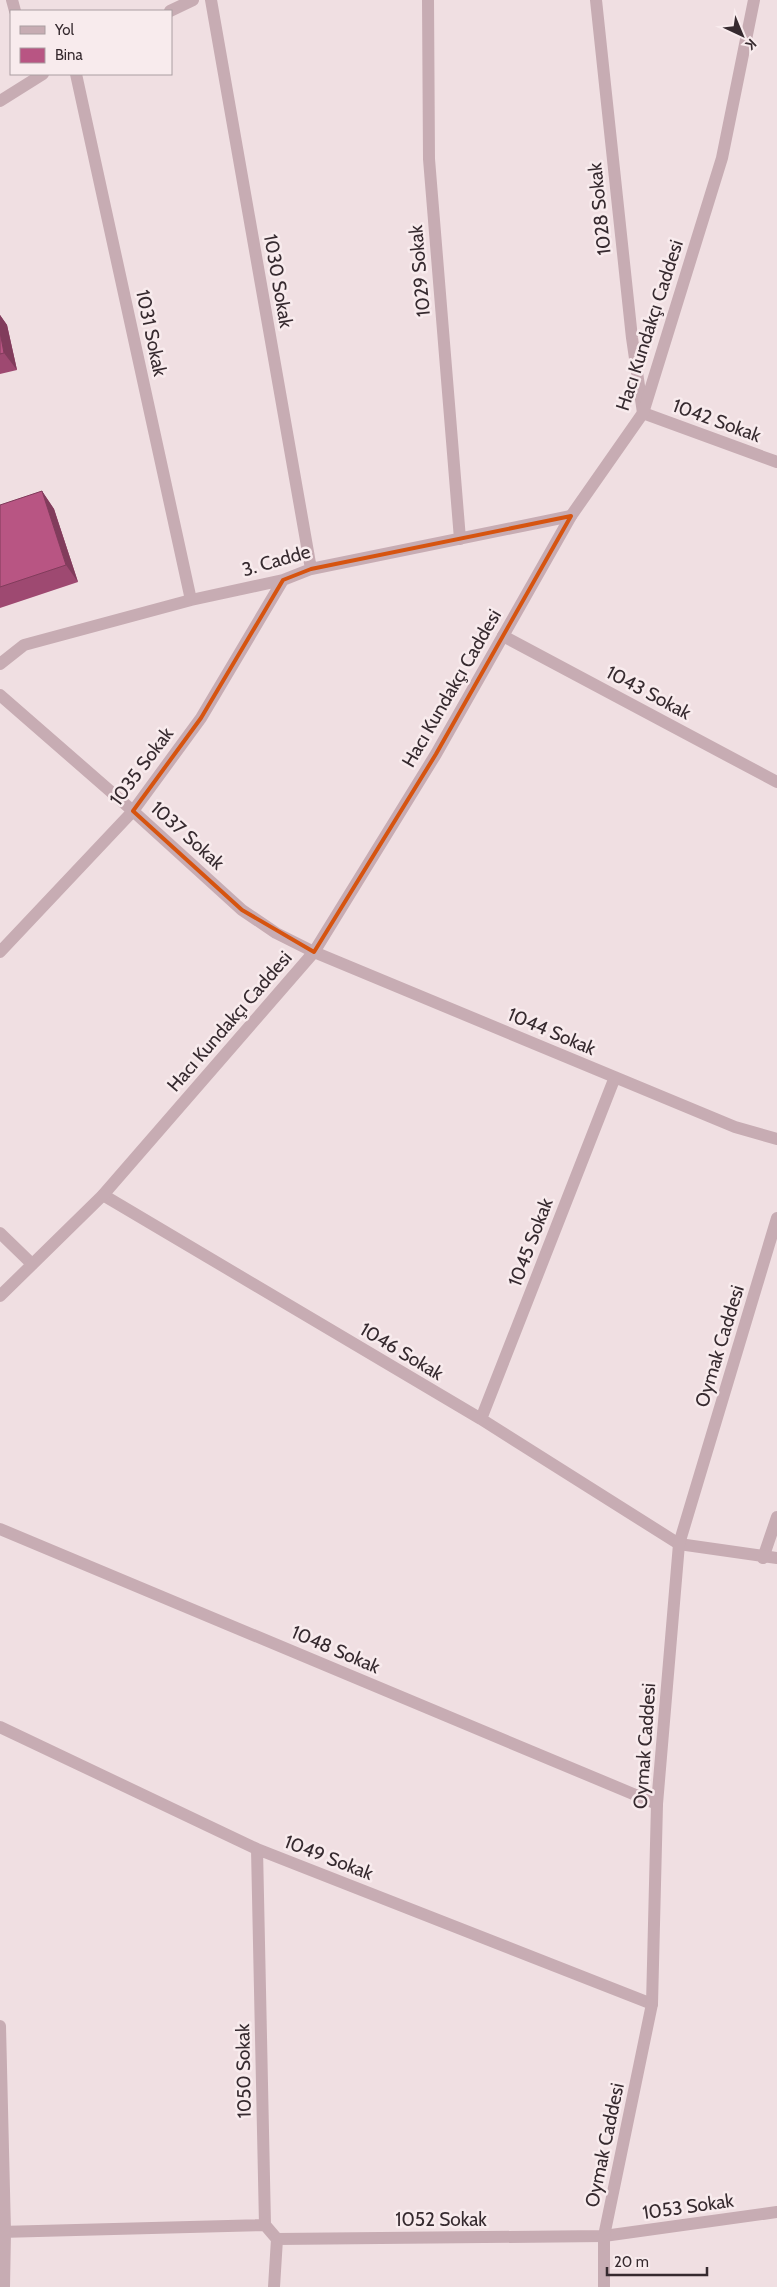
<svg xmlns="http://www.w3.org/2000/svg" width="777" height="2287" font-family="Cabin,sans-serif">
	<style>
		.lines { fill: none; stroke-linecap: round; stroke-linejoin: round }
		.service { stroke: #c7acb3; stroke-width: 12 }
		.minor { stroke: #c7acb3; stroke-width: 12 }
		.tertiary { stroke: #c7acb3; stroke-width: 12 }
		.wall { fill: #9e4971 }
		.shaded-wall { fill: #813c5c }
		.building { fill: #b85583; stroke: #813c5c }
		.marked { fill: none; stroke: #d65410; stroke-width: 4; stroke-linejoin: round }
		.labels { text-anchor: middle; stroke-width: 5; stroke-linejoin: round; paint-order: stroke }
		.street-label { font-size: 19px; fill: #362a2f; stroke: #f8ebed }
	</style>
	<rect width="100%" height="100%" fill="#f0dfe2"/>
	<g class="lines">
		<path class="service" d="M763,1558l14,-41"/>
		<path class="minor" d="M12,0l3,11
			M211,0l100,569
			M428,0l1,159 31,380
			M596,0l36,338 11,75 134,49
			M76,74l115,526
			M503,636l274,146
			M0,664l24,-19 167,-45 92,-20 28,-11 260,-53
			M0,695l133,116 109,99 34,23 38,19 421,175 42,12
			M0,952l133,-141 68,-93 82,-138
			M103,1195l378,224 198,125 98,14
			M0,1233l32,31
			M481,1419l134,-342
			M0,1529l657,275
			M0,1727l257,122 395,155
			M257,1849l8,376 12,14 -3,48
			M0,2026l5,206 -1,55
			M0,2232l265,-7
			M277,2239l327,-3 173,-24"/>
		<path class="tertiary" d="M170,11l23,-11
			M0,101l43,-27
			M0,1296l103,-101 211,-243 122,-198 135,-238 72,-103 79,-255 32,-158
			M604,2287v-51l48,-232 5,-200 22,-260 98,-326"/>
	</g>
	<path class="wall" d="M0,315l7,10 10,45 -17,4z
		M42,491l12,18 24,73 -78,26v-103z"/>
	<path class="shaded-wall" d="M0,315l7,10 10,45 -13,-17 -4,-21z
		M42,491l12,18 24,73 -12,-17z"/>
	<path class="building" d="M0,332l4,21 -4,1z
		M42,491l24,74 -66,22v-82z"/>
	<path class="marked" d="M571,516l-135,238 -122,198 -72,-42 -109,-99 68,-93 82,-138 28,-11z"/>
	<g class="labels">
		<g class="street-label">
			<text transform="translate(599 209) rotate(-96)" y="7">1028 Sokak</text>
			<text transform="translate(419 271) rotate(-95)" y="7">1029 Sokak</text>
			<text transform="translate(279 281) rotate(80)" y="7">1030 Sokak</text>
			<text transform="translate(649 325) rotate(-72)" y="7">Hacı Kundakçı Caddesi</text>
			<text transform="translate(152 333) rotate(78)" y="7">1031 Sokak</text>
			<text transform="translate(717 420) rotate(20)" y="7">1042 Sokak</text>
			<text transform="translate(276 560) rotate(-16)" y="7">3. Cadde</text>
			<text transform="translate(451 688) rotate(-60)" y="7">Hacı Kundakçı Caddesi</text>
			<text transform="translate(649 692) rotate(28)" y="7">1043 Sokak</text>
			<text transform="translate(141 766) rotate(-53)" y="7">1035 Sokak</text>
			<text transform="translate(188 835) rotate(42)" y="7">1037 Sokak</text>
			<text transform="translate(229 1021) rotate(-49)" y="7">Hacı Kundakçı Caddesi</text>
			<text transform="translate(552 1031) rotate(23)" y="7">1044 Sokak</text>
			<text transform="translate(530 1242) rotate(-69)" y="7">1045 Sokak</text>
			<text transform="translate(719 1346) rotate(-73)" y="7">Oymak Caddesi</text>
			<text transform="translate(402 1351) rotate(31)" y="7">1046 Sokak</text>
			<text transform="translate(336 1649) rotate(23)" y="7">1048 Sokak</text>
			<text transform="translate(644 1746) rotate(-86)" y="7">Oymak Caddesi</text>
			<text transform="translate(329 1857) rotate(21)" y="7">1049 Sokak</text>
			<text transform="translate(243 2071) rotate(-91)" y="7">1050 Sokak</text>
			<text transform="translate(604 2145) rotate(-78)" y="7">Oymak Caddesi</text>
			<text transform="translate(688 2206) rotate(-8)" y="7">1053 Sokak</text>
			<text x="441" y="2226">1052 Sokak</text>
		</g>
	</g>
	<rect x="10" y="10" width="162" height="65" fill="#f8ebed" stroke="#aa9ea1"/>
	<rect x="20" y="26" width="25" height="8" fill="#c7acb3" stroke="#aa9ea1"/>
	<text x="55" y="35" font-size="15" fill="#362a2f">Yol</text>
	<rect x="20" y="48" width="25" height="15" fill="#b85583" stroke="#aa9ea1"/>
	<text x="55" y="60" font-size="15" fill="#362a2f">Bina</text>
	<g transform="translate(742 35) rotate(136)" stroke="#f8ebed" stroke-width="4" paint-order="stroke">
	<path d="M0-4L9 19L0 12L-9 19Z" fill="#362a2f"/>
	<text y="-8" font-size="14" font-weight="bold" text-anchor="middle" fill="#362a2f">K</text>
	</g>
	<path d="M607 2267v8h100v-8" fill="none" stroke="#362a2f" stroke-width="2.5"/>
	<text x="614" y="2267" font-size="15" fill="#362a2f" stroke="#f8ebed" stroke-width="4" paint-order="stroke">20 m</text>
</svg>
